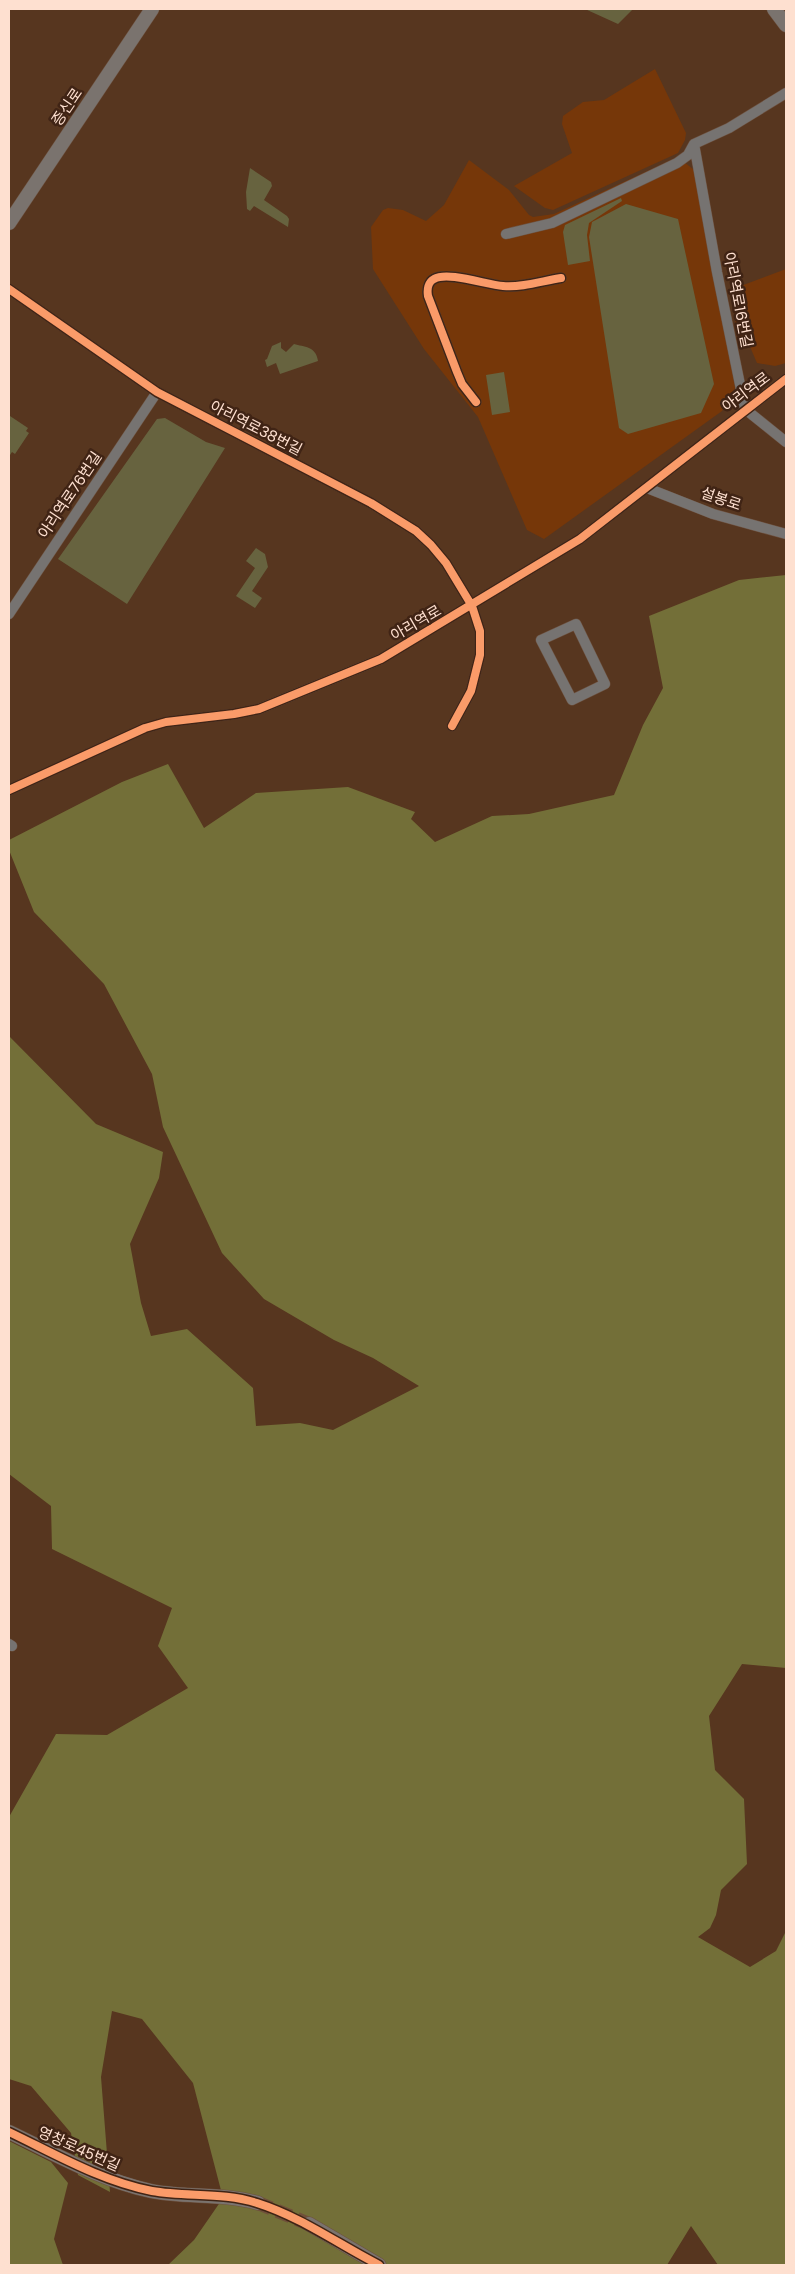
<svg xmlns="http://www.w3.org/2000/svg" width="795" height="2274" font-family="Poppins,'Noto Sans KR',sans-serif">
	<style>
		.built { fill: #763709 }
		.green { fill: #67633f }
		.forest { fill: #736f38 }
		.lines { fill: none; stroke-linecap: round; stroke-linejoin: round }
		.secondary-tunnel { stroke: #70503a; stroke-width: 14; stroke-dasharray: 14 7; stroke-linecap: butt }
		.street-casing { stroke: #6e5240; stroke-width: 11 }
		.secondary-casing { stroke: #6e5240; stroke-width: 15 }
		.street { stroke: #767371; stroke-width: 10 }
		.secondary { stroke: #7a736e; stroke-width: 14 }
		.cycleway-casing { stroke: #402415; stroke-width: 11 }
		.cycleway { stroke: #fa9b69; stroke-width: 8 }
		.labels { text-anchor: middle; stroke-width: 5; stroke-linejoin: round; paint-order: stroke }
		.street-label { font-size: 15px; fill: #fee0d0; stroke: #402415 }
	</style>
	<rect width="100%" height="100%" fill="#57361f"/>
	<path class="built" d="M655,69l31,64 -1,7 -7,13 -125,57 -8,-2 -31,-22 58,-33 -10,-29 1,-8 20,-14 21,-2z
		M678,157l16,13 8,24 33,194 -13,23 -178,128 -17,-9 -49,-113 -54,-68 -51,-80 -2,-42 12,-17 5,-2 15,2 23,11 18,-16 25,-45 40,30 20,25 4,2 21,-3z
		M786,269v94l-11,3 -18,-3 -9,-21 -9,1 -9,-53z"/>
	<path class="green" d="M585,9h48l-15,15z
		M250,168l21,14 1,4 -8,14 23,16 2,3 -1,8 -34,-21 -4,5 -3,-2 -1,-17z
		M621,198l1,3 -33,22 -2,12 3,26 -22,4 -5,-33 2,-7z
		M626,204l52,15 36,165 -13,29 -73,21 -9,-6 -30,-191 3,-15z
		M281,342v6l5,4 8,-8c10,3 22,2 24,17l-38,13 -4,-11 -9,4 -2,-7 2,-1 5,-13z
		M504,372l6,40 -18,3 -6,-40z
		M10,416l18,12 -2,3 3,2 -14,21 -3,-2 -2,3z
		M165,418l41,24 19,6 -98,156 -69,-45 99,-140z
		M256,548l9,6 3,13 -16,24 10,7 -7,10 -19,-12 19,-28 -9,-7z"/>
	<path class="forest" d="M786,575v1093l-44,-4 -33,52 6,54 29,29 3,65 -26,26 -5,25 -6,13 -12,9 52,30 26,-16 10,-20v334h-68l-27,-39 -24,39h-499l26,-25 29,-42 -30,-115 -51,-64 -30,-8 -11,66 9,115 -32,-17 -7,-42 -40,-47 -22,-7v-262l47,-83 51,1 81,-47 -30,-42 14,-38 -120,-59 -1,-43 -42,-32v-438l87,88 67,28 -4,26 -29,66 11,59 10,33 36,-7 66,59 3,38 44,-3 33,7 86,-44 -46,-28 -39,-18 -70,-41 -42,-46 -59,-126 -11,-53 -48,-90 -70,-72 -25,-62v-10l113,-58 46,-18 36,64 52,-35 92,-6 67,25 -4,7 24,23 57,-26 37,-2 85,-19 29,-70 20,-37 -14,-72 90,-36z
		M9,2141l42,21 17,21 -14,56 9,26h-54z"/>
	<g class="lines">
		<path class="secondary-tunnel" d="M258,2203l51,21"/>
		<defs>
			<path id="street" d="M694,144l23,128 28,137 41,33
				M694,144l35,-16 57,-35
				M506,234l46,-11 125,-60 11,-8 6,-11
				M9,289l148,103 214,111 45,28 15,14 15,18 26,43 8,25v24l-9,36 -19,35
				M476,402l-14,-18 -5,-12 -29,-76c-1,-6 0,-14 6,-17 14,-8 53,6 69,7 19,2 39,-5 58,-8
				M647,488l66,26 73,20
				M9,614l148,-222
				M576,624l29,60 -33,16 -31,-60z
				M9,790l136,-62 21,-6 68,-8 25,-5 122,-50 199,-120 206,-160
				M9,1644l3,2"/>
			<path id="secondary" d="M774,9l12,16
				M9,223l143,-214
				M9,2132c46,22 91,48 142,59 35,7 72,2 107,12
				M309,2224l70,41"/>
		</defs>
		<use href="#street" class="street-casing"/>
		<use href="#secondary" class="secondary-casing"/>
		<use href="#street" class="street"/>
		<use href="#secondary" class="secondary"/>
		<defs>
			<path id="cycleway" d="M9,289l148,103 214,111 45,28 15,14 15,18 26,43 8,25v24l-9,36 -19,35
				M476,402l-14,-18 -5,-12 -29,-76c-1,-6 0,-14 6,-17 14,-8 53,6 69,7 19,2 39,-5 58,-8
				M9,790l136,-62 21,-6 68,-8 25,-5 122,-50 199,-120 206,-160
				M9,2132c46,22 92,49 143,59 34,6 72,1 105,12 44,14 81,41 122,62"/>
		</defs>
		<use href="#cycleway" class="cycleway-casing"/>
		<use href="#cycleway" class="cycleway"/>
	</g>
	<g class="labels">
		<g class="street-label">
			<text transform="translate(67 107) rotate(-56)" y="5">증신로</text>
			<text transform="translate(738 300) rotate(79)" y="5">아리역로16번길</text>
			<text transform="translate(746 392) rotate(-37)" y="5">아리역로</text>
			<text transform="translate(256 428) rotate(27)" y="5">아리역로38번길</text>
			<text transform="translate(70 495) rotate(-56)" y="5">아리역로76번길</text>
			<text transform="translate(721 499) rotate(19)" y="5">설봉로</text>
			<text transform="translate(416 623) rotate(-30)" y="5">아리역로</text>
			<text transform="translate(79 2149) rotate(24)" y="5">영창로45번길</text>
		</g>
	</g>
	<rect width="795" height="2274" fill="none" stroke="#fee0d0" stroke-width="20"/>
</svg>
